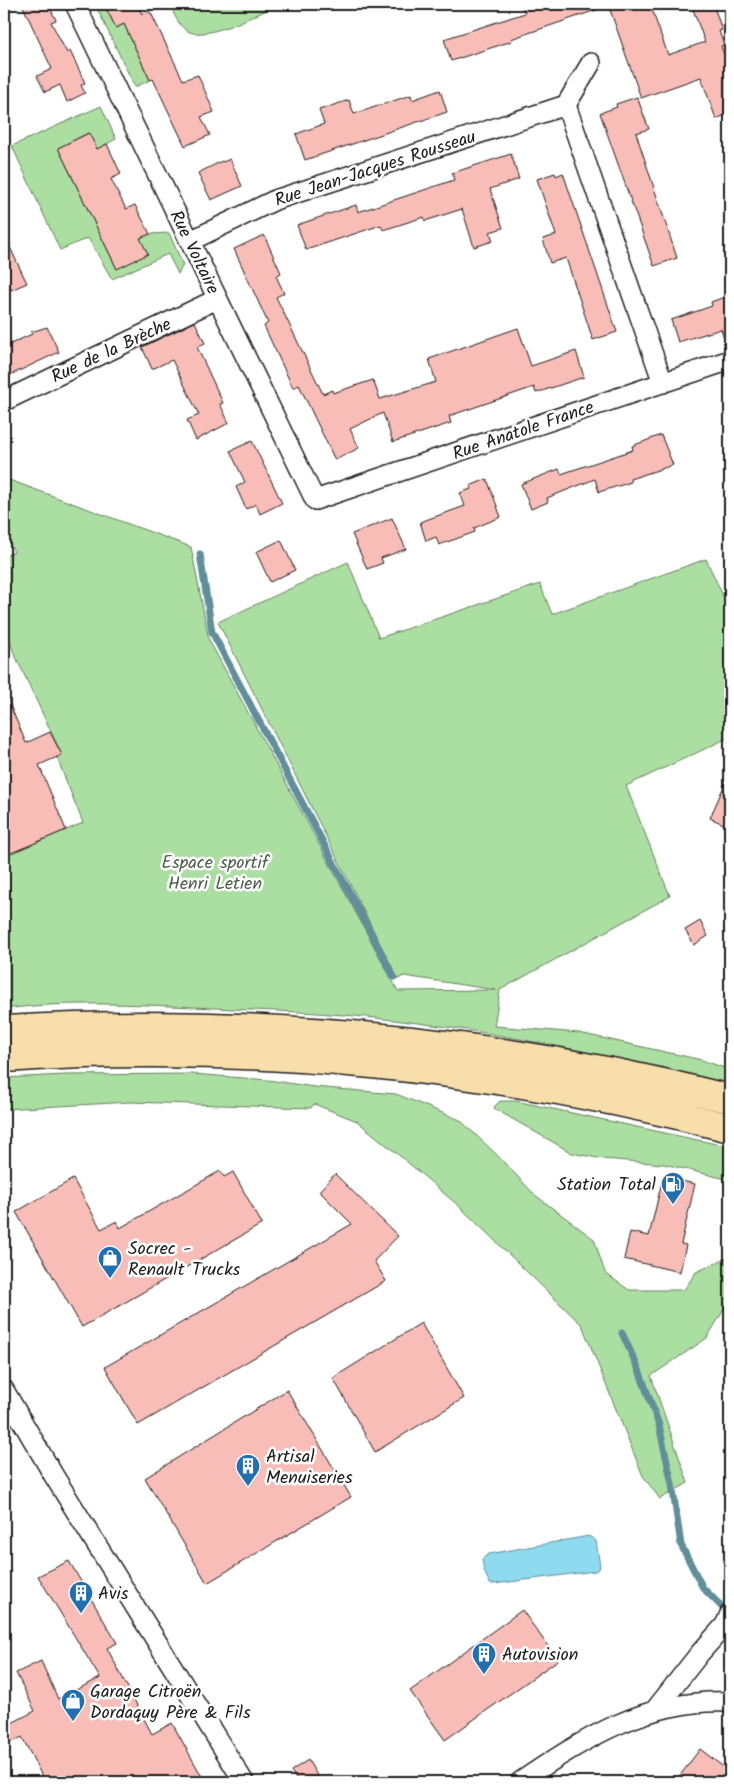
<svg xmlns="http://www.w3.org/2000/svg" width="734" height="1786" font-family="Kalam,sans-serif">
	<style>
		.green { fill: #abdfa1; stroke: #647e5e }
		.water { fill: #8edaee; stroke: #608e9a }
		.lines { fill: none; stroke-linecap: round; stroke-linejoin: round }
		.stream { stroke: #608e9a; stroke-width: 7 }
		.building { fill: #f9bdb7; stroke: #1c1c1c }
		.street-casing { stroke: #1c1c1c; stroke-width: 22 }
		.highway-casing { stroke: #1c1c1c; stroke-width: 31 }
		.street { stroke: #fff; stroke-width: 19 }
		.highway { stroke: #f8deab; stroke-width: 28 }
		.labels { text-anchor: middle; stroke-width: 5; stroke-linejoin: round; paint-order: stroke }
		.street-label { font-size: 18px; fill: #1c1c1c; stroke: #fff }
		.park-label { font-size: 18px; fill: #4e604b; stroke: #fff }
		.poi-label { font-size: 18px; fill: #1c1c1c; stroke: #fff; text-anchor: start }
	</style>
	<rect width="100%" height="100%" fill="#fff"/>
	<filter id="ink" filterUnits="userSpaceOnUse"><feTurbulence type="fractalNoise" baseFrequency=".02" numOctaves="2"/><feDisplacementMap in="SourceGraphic" scale="10" xChannelSelector="R" yChannelSelector="G"/><feConvolveMatrix kernelMatrix="1 2 1 2 8 2 1 2 1" color-interpolation-filters="sRGB"/></filter>
	<g filter="url(#ink)">
		<path class="green" d="M95,4h9l12,24 8,-4 26,56 -15,7z
			M171,4h109c-23,10 -63,32 -87,29 -12,-2 -20,-18 -22,-29z
			M101,106l15,33 -19,10 -9,-16 -30,15 59,121 23,-31 10,-4 19,-1 14,32 -5,9 -10,-20 -56,25 -24,-41 -28,12 -48,-104z
			M4,478l187,69 18,93 189,351 98,-1 -92,-14 -6,3 -180,-357 130,-60 31,76 161,-54 12,30 154,-55 24,52v126l-104,49 44,110 -170,94 -6,36 85,7 123,27 28,10v16c-127,-32 -255,-60 -386,-71 -43,-4 -86,-4 -129,-7 -70,-3 -142,-8 -211,1v-153l79,-33 -26,-65 5,-3 -48,-102 -10,-27v-70l10,-4 -10,-20z
			M193,1074l75,6 46,7 82,7 64,26 36,34 39,41 59,44 11,34 24,17h55l12,-18 34,-15v42l-23,39 -56,38 37,107 -28,16 -17,-23 -61,-151 -122,-118 -54,-46 -49,-40 -43,-17 -3,4 -180,-6 -127,7v-31l62,-3z
			M500,1101h16l214,46v33l-66,-16 -61,-5 -31,-6 -77,-44 -1,-2z"/>
		<path class="water" d="M589,1536l7,5 4,25 -1,3 -4,2 -101,13h-4l-6,-13 -2,-12 7,-5z"/>
		<g class="lines">
			<path class="stream" d="M200,554l12,78 182,345
				M622,1333l17,37 20,55 13,59 9,61 22,43 20,20"/>
		</g>
		<path class="building" d="M22,4h26l8,16 -5,2 16,31 3,-2 10,21 5,11 -4,2 4,8 -18,9 -7,-17 -15,7 -8,-16 15,-7z
			M104,4h33l5,10 7,-3 1,2h1l32,67 15,-5 16,37 -13,5 9,18 -25,11 -32,-67 -3,1 -26,-56 -8,4z
			M521,4h84v3l-94,32 1,2 -61,20 -7,-22 81,-26z
			M608,4h42l18,51 37,-13 -14,-38h22l9,26 -3,1 5,14 -3,1 9,26v41l-14,6 -15,-42 -60,21z
			M440,90l7,22 -142,48 -9,-26 28,-10 -5,-14 30,-10 5,14 57,-19 1,5z
			M637,97l12,32 -13,4 41,125 -23,8 -54,-153 17,-6 -1,-3z
			M89,133l8,16 10,-5 14,30 -10,5 15,30 9,-4 15,29 -10,4 8,16 -31,15 -59,-121z
			M511,154l8,25 -29,10 13,39 -13,4 3,9 -19,6 -12,-38 -37,12 -1,-4 -41,13 -2,-5 -75,25 -9,-25 59,-20 2,7 96,-32 -2,-7z
			M230,159l12,27 -31,14 -13,-27 24,-12 1,1z
			M555,173l1,3 7,-3 54,159 -24,8 -27,-82 -16,5 -7,-24 13,-4 -19,-56z
			M4,235l23,48 -16,7 -7,-18z
			M264,235l17,38 -5,3 8,17 -8,4 47,97 9,-4 1,3 40,-13 7,19 56,-17 -7,-23 89,-31 13,38 45,-15 8,26 -48,16 -2,-6 -44,15 -41,14 2,7 -58,19 -10,-29 -33,16 9,19 -24,12 -36,-75 -6,3 -29,-62 4,-3 -34,-74z
			M730,295v54h-2l-7,-20 -43,13 -7,-22 41,-14 -1,-4z
			M195,322l10,21 -8,4 26,56 -3,1 9,19 -33,17 -9,-20 12,-5 -27,-55 -20,9 -10,-22z
			M47,327l12,25 -55,26v-31l28,-13 -1,-2z
			M661,435l12,30 -43,14 1,3 -32,10 -4,-13 -48,19 1,4 -17,7 -10,-25 38,-15 2,5 72,-24 -1,-4z
			M252,441l30,62 -22,11 -4,-10 -10,5 -10,-22 9,-5 -15,-31z
			M487,479l14,38 -27,11 1,4 -36,13 -3,-8 -10,4 -6,-19 45,-16 -5,-13 11,-4 -1,-3z
			M392,518l14,31 -25,9 2,5 -16,6 -15,-35z
			M281,540l14,30 -25,12 -14,-30z
			M4,691l22,52 24,-11 12,23 -23,10 27,65 -62,26z
			M730,772v55l-20,-9z
			M700,921l8,15 -14,9 -9,-15z
			M220,1171l4,6 9,-5 29,52 -180,103 -66,-115 57,-33 28,50 16,-8 3,7z
			M335,1174l63,62 -24,25 12,20 -248,144 -33,-58 247,-143 -33,-33z
			M663,1177l32,7 -14,60 5,1 -6,27 -56,-13 6,-27 19,4z
			M421,1323l43,75 -89,54 -42,-74z
			M287,1390l64,107 -144,86 -62,-105z
			M69,1561l48,82 -10,5 45,86 20,-11 33,59h-160l-23,-45 -18,9v-19l31,-16 -19,-38 25,-12 17,38 42,-21 -62,-102z
			M522,1610l36,50 -113,80 -35,-49z
			M700,1749l30,23v10h-55z
			M308,1760l13,22h-23l-7,-11z"/>
		<g class="lines">
			<defs>
				<path id="street" d="M75,4l240,496 415,-140
					M566,105l25,-42
					M190,241l85,-41 291,-95 97,278
					M4,401l213,-102
					M4,1390l50,86 190,306
					M655,1710l45,-57 25,-28 5,-11
					M520,1782c65,-44 128,-84 210,-80"/>
				<path id="highway" d="M4,1030c247,-14 487,8 726,69
					M4,1058c243,-17 490,9 726,70"/>
			</defs>
			<use href="#street" class="street-casing"/>
			<use href="#highway" class="highway-casing"/>
			<use href="#street" class="street"/>
			<use href="#highway" class="highway"/>
		</g>
	</g>
	<defs>
		<symbol id="fuel-pin" viewBox="-11 -11 22 30"><path d="M0 17L-7.5 6A9.5 9.5 0 1 1 7.5 6Z" fill="#1f6fb2" stroke="#fff"/><path d="M-5.5-6h7V0h2V4h1.3V-2.5L3-4.5l.8-.8L6-3V5H2.5V1h-1V6h-7ZM-4.2-4.7v3.2H.2V-4.7Z" fill="#fff"/></symbol>
		<symbol id="shop-pin" viewBox="-11 -11 22 30"><path d="M0 17L-7.5 6A9.5 9.5 0 1 1 7.5 6Z" fill="#1f6fb2" stroke="#fff"/><path d="M-5-2.5h2.3a2.7 3.5 0 0 1 5.4 0H5L5.5 6h-11ZM-1.5-2.5h3a1.5 2.3 0 0 0-3 0Z" fill="#fff"/></symbol>
		<symbol id="building-pin" viewBox="-11 -11 22 30"><path d="M0 17L-7.5 6A9.5 9.5 0 1 1 7.5 6Z" fill="#1f6fb2" stroke="#fff"/><path d="M-4-6H4V6H1V3H-1V6H-4ZM-2.5-4.3h1.7v1.8h-1.7ZM.8-4.3h1.7v1.8H.8ZM-2.5-1h1.7V.8h-1.7ZM.8-1h1.7V.8H.8Z" fill="#fff"/></symbol>
	</defs>
	<g fill-rule="evenodd">
		<use href="#fuel-pin" x="659" y="1170" width="28" height="38"/>
		<use href="#shop-pin" x="96" y="1244" width="28" height="38"/>
		<use href="#building-pin" x="234" y="1452" width="28" height="38"/>
		<use href="#building-pin" x="67" y="1579" width="28" height="38"/>
		<use href="#building-pin" x="470" y="1640" width="28" height="38"/>
		<use href="#shop-pin" x="59" y="1687" width="28" height="38"/>
	</g>
	<g class="labels">
		<g class="street-label">
			<text transform="translate(375 168) rotate(-18)" y="6">Rue Jean-Jacques Rousseau</text>
			<text transform="translate(195 252) rotate(64)" y="6">Rue Voltaire</text>
			<text transform="translate(111 350) rotate(-25)" y="6">Rue de la Brèche</text>
			<text transform="translate(523 430) rotate(-19)" y="6">Rue Anatole France</text>
		</g>
		<g class="park-label">
			<text x="215" y="868">Espace sportif<tspan x="215" dy="21">Henri Letien</tspan></text>
		</g>
		<g class="poi-label">
			<text x="656" y="1190" text-anchor="end">Station Total</text>
			<text x="128" y="1254">Socrec -<tspan x="128" dy="21">Renault Trucks</tspan></text>
			<text x="266" y="1462">Artisal<tspan x="266" dy="21">Menuiseries</tspan></text>
			<text x="98" y="1599">Avis</text>
			<text x="502" y="1660">Autovision</text>
			<text x="90" y="1697">Garage Citroën<tspan x="90" dy="21">Dordaquy Père &amp; Fils</tspan></text>
		</g>
	</g>
	<rect width="734" height="1786" fill="none" stroke="#fff" stroke-width="20"/>
	<rect x="10" y="10" width="714" height="1766" fill="none" stroke="#1c1c1c" stroke-width="2" filter="url(#ink)"/>
</svg>
